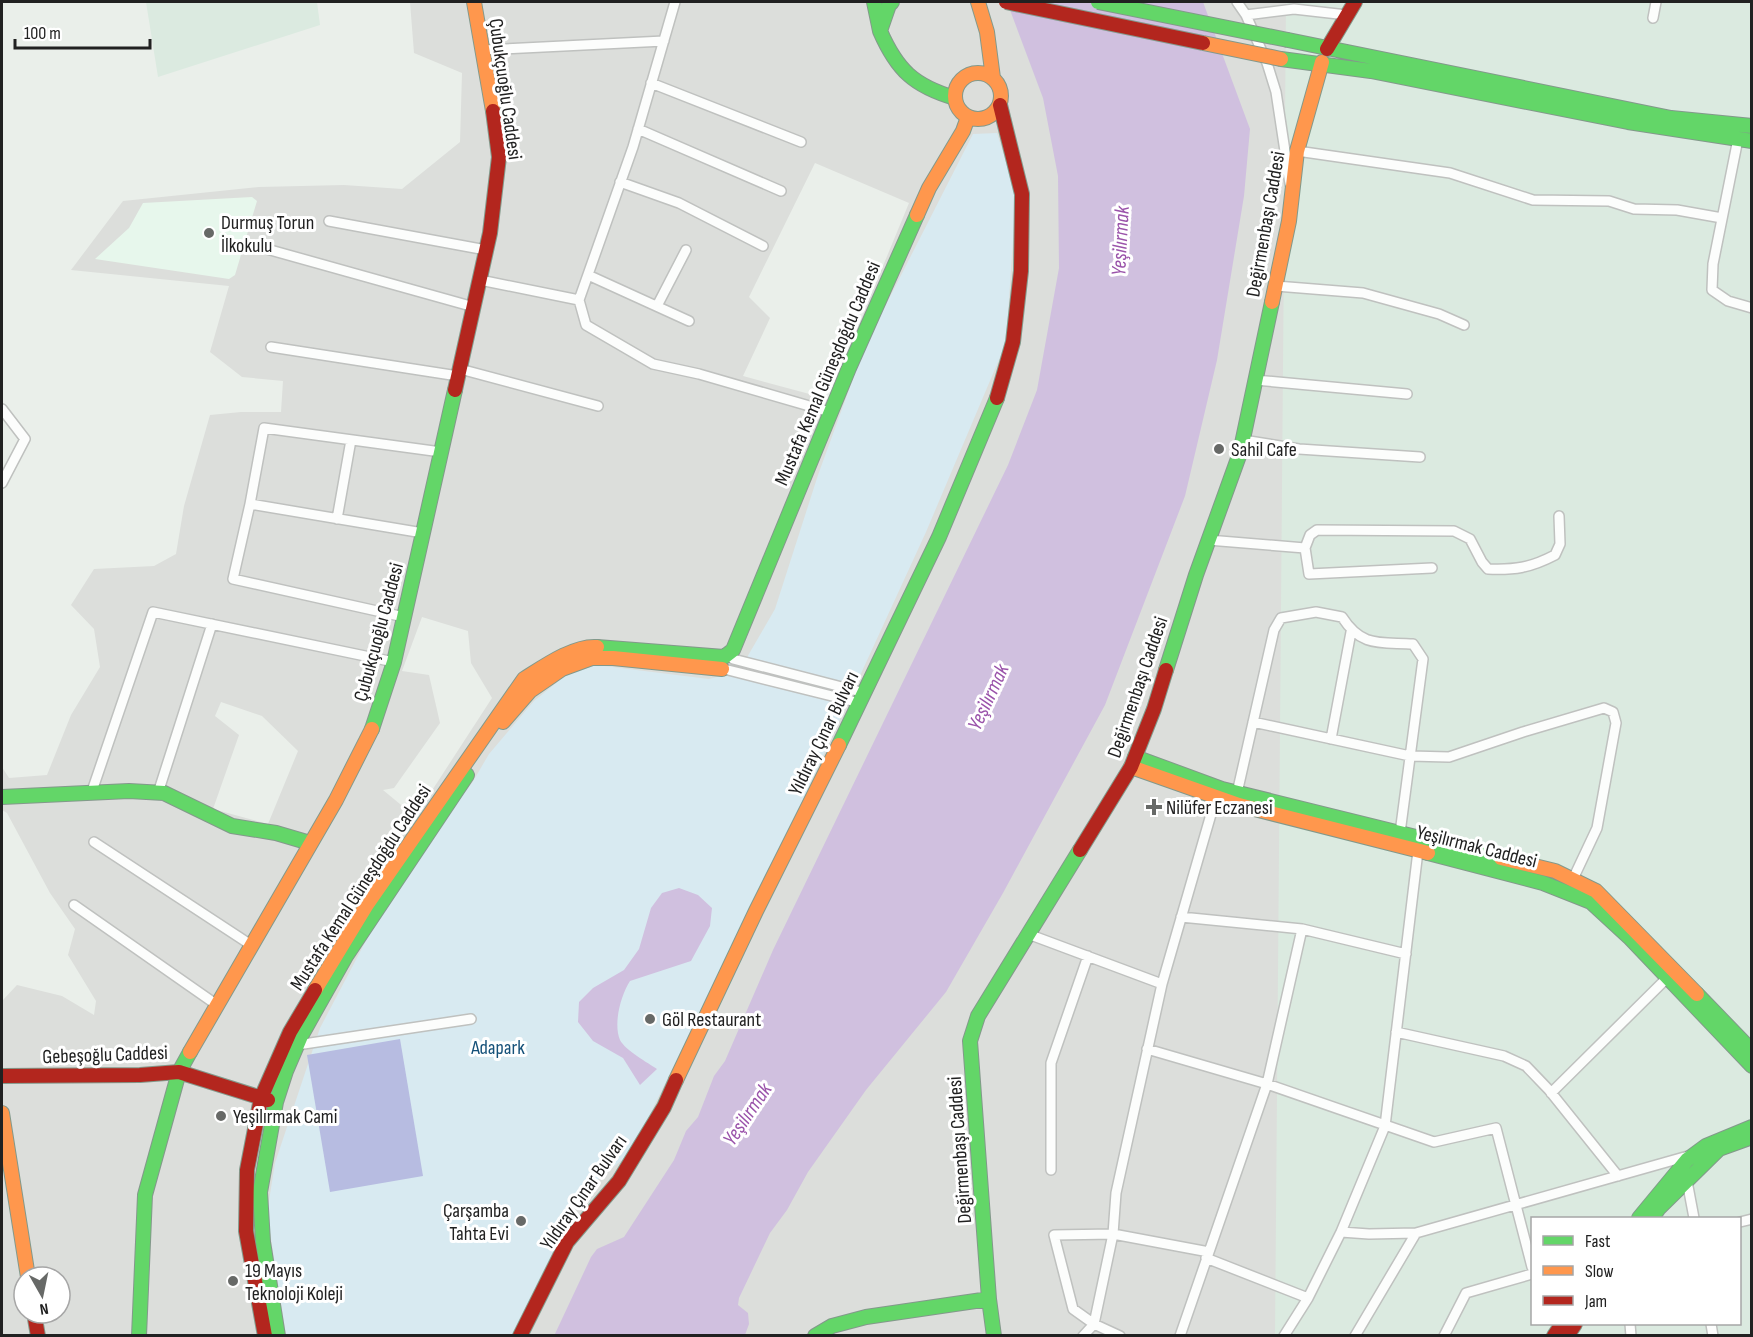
<svg xmlns="http://www.w3.org/2000/svg" width="1753" height="1337" font-family="'Sofia Sans Condensed',sans-serif">
	<style>
		.residential { fill: #dcdedb; fill-rule: evenodd }
		.education { fill: #e7f7ec }
		.farmland { fill: #dbeae0; fill-rule: evenodd }
		.park { fill: #d8eaf1 }
		.pitch { fill: #b7bce1 }
		.water { fill: #d0c0df }
		.lines { fill: none; stroke-linecap: round; stroke-linejoin: round }
		.street-casing { stroke: #bfc1bf; stroke-width: 12 }
		.fast-casing { stroke: #83998b; stroke-width: 16 }
		.slow-casing { stroke: #83998b; stroke-width: 16 }
		.jam-casing { stroke: #83998b; stroke-width: 16 }
		.street { stroke: #fcfdfc; stroke-width: 9 }
		.fast { stroke: #63d668; stroke-width: 14 }
		.slow { stroke: #ff974d; stroke-width: 14 }
		.jam { stroke: #b3261e; stroke-width: 14 }
		.fast-bridge-casing { stroke: #83998b; stroke-width: 16; stroke-linecap: butt }
		.slow-bridge-casing { stroke: #83998b; stroke-width: 16; stroke-linecap: butt }
		.jam-bridge-casing { stroke: #83998b; stroke-width: 16; stroke-linecap: butt }
		.fast-bridge { stroke: #63d668; stroke-width: 14 }
		.slow-bridge { stroke: #ff974d; stroke-width: 14 }
		.jam-bridge { stroke: #b3261e; stroke-width: 14 }
		.poi-dot { fill: #676967; stroke: #fff; stroke-width: 2 }
		.labels { text-anchor: middle; stroke-width: 6; stroke-linejoin: round; paint-order: stroke }
		.street-label { font-size: 20px; fill: #212121; stroke: #fff }
		.poi-label { font-size: 20px; fill: #212121; stroke: #fff; text-anchor: start }
		.park-label { font-size: 20px; fill: #155179; stroke: #fff }
		.water-label { font-size: 21px; font-style: italic; fill: #9a53aa; stroke: #fff }
	</style>
	<rect width="100%" height="100%" fill="#eaefea"/>
	<path class="residential" d="M410,2h1341v1333h-1749v-334l15,-16 45,11 32,19 2,-14 -28,-46 7,-26 -25,-36 -43,-80 -5,-3v-43l7,11 38,-3 24,-60 29,-48 -6,-38 -23,-24 23,-36 60,-3 22,-12 8,-48 26,-91 31,-3h40l2,-31 -41,-4 -32,-25 19,-66 -158,-16 52,-69 136,-14 85,-2 58,4 58,-47 2,-69 -48,-20zM815,163l94,40 -81,196 -85,-23 27,-58 -21,-21zM422,617l46,14 3,32 21,35 -74,114 -12,-3 -23,-19 11,-2 46,-65 -11,-48 -27,-4zM221,702l41,14 36,35 -30,73 -55,-15 26,-74 -24,-19zM1532,1218h208v106h-208zM24,1277h36v36h-36z"/>
	<path class="education" d="M252,197l5,4 -22,74 -6,4 -134,-20 34,-31 14,-25z"/>
	<path class="farmland" d="M146,2h171l3,23 -162,52z
		M1286,2h465v1333l-476,1zM1532,1218h208v106h-208z"/>
	<path class="park" d="M997,133l19,62 -10,148 -80,189 -136,296 -159,325 -48,38 -71,144h-226l-19,-122 8,-50 45,-135 79,-150 73,-95 17,-29 45,-53 31,-25 31,-11 113,14 16,-4 17,-9 33,-57 43,-134 47,-129 108,-212z"/>
	<path class="pitch" d="M400,1039l23,137 -93,16 -23,-137z"/>
	<path class="water" d="M1007,2h196l47,127 -6,67 -27,164 -32,136 -80,209 -102,188 -57,99 -80,98 -58,82 -21,38 -17,23 -31,65 -1,7 10,8 1,11 -4,11 -191,1 37,-79 6,-8 27,-12 50,-77 12,-29 12,-14 16,-41 11,-15 48,-111 235,-485 29,-75 22,-122 -1,-92 -15,-78z
		M679,888l19,7 14,13 -2,18 -19,35 -61,20c-9,14 -17,42 -10,59 5,10 28,23 37,29l-17,16 -17,-27 -30,-17 -15,-19 1,-20 14,-14 31,-18 15,-21 12,-41 11,-15z"/>
	<g class="lines">
		<defs>
			<path id="street" d="M675,2l-42,145 -54,153 7,25 67,39 46,10 131,38
				M1237,2l9,13 21,48 9,29 14,92
				M1246,15l48,-6 53,6
				M1653,18l3,-16
				M483,50l181,-9
				M651,83l150,59
				M638,129l143,62
				M1738,139l-25,125 -1,26 16,11 24,7
				M1297,151l153,22 83,27 76,1 25,8 43,1 45,8
				M620,182l59,21 84,43
				M329,221l157,29
				M256,246l218,61
				M588,275l101,46
				M480,280l99,20
				M1276,286l87,7 76,21 25,11
				M657,306l29,-56
				M271,347l187,29
				M460,369l138,37
				M1255,380l152,14
				M2,409l23,30 -23,44
				M1243,440l56,9 121,8
				M250,504l14,-76 177,24
				M337,519l14,-79
				M1208,540l97,8 4,26 123,-6
				M1305,548l5,-13 7,-5 137,1 16,8 12,23 6,7c27,1 42,-1 67,-14l5,-11 -1,-28
				M404,617l-171,-38 17,-75 173,29
				M733,659l132,34
				M728,670l132,33
				M1253,722l157,34 39,1 74,-25 81,-24 9,4 3,11 -19,105 -24,51
				M1331,739l20,-107
				M158,793l54,-169
				M1237,793l37,-163 7,-12 35,-6 26,5c20,31 38,25 71,27l10,15 -23,174
				M91,794l62,-182 241,50
				M94,842l157,103
				M74,905l143,100
				M1181,917l121,12 104,25
				M1028,934l134,50
				M1396,1032l108,24 22,10 23,24 69,86
				M297,1045l174,-26
				M1147,1049l120,35 167,58 62,-14 36,139
				M1551,1093l116,-115
				M1051,1170v-107l37,-107
				M1687,1181l7,37
				M1740,1222l12,-3
				M1341,1232l28,2 47,-1
				M1206,1258l102,40
				M1630,1324l1,12
				M1711,1324l2,12
				M1083,1336l11,-12 19,-90 3,-41 46,-209 54,-187
				M1120,1336l-26,-12 -21,-15 -19,-74 59,-1 96,18
				M1180,1336l87,-252 35,-155
				M1284,1336l24,-38 33,-66 44,-106 33,-275
				M1355,1336l61,-103 272,-77
				M1444,1336l22,-43 66,-19"/>
			<path id="fast" d="M874,2l6,29 9,-26 3,-3
				M880,31c17,39 34,55 75,67
				M1288,40l383,78 81,8
				M1281,59l90,12 257,51 124,19
				M597,647l127,10 9,-7 116,-282 68,-153
				M1166,670l30,-95 44,-122 32,-151
				M372,729l22,-67 61,-272
				M839,745l100,-208 58,-139
				M1135,757l87,32 279,69
				M2,797l127,-6 35,2 68,33 44,7 34,10
				M1428,853l115,30 48,19 38,35 123,129
				M1697,994l55,57
				M1639,1218l48,-58 19,-14 46,-19
				M1652,1218l7,-10 60,-59 33,-12
				M139,1336l6,-141 34,-123 11,-20
				M278,1336l-15,-94 -3,-50 16,-90 10,-31 15,-35 45,-80 121,-181
				M815,1336l17,-10 34,-9 123,-18
				M994,1336l-5,-37 -19,-258 8,-25 102,-166"/>
			<path id="slow" d="M474,2l19,109
				M978,2l9,30 6,46
				M955 96a23 23 0 1 1 46 0a23 23 0 1 1-46 0Z
				M917,215l12,-27 34,-57 5,-14
				M1272,302l17,-81 8,-70 25,-89
				M503,722l27,-31 32,-22 30,-11h21l109,11
				M1131,767l108,38 189,48
				M1501,858l54,13 41,20 101,103
				M315,990l51,-84 158,-227c19,-12 50,-34 73,-32
				M190,1052l146,-252 36,-71
				M676,1080l80,-169 83,-166
				M2,1113l26,164"/>
			<path id="jam" d="M1327,49l28,-47
				M455,390l35,-157 9,-76 -6,-46
				M997,398l16,-56 8,-71 1,-77 -22,-89
				M1080,850l51,-83 23,-58 12,-39
				M2,1076l138,-1 39,-3 89,28
				M34,1313l4,23
				M265,1336l-19,-105 1,-61 14,-72 29,-66 25,-42
				M520,1336l47,-94 52,-61 45,-74 12,-27
				M1554,1336l8,-12
				M1567,1336l8,-12"/>
		</defs>
		<use href="#street" class="street-casing"/>
		<use href="#fast" class="fast-casing"/>
		<use href="#slow" class="slow-casing"/>
		<use href="#jam" class="jam-casing"/>
		<use href="#street" class="street"/>
		<use href="#fast" class="fast"/>
		<use href="#slow" class="slow"/>
		<use href="#jam" class="jam"/>
		<defs>
			<path id="fast-bridge" d="M1098,2l190,38"/>
			<path id="slow-bridge" d="M1203,43l78,16"/>
			<path id="jam-bridge" d="M1006,2l197,41"/>
		</defs>
		<use href="#fast-bridge" class="fast-bridge-casing"/>
		<use href="#slow-bridge" class="slow-bridge-casing"/>
		<use href="#jam-bridge" class="jam-bridge-casing"/>
		<use href="#fast-bridge" class="fast-bridge"/>
		<use href="#slow-bridge" class="slow-bridge"/>
		<use href="#jam-bridge" class="jam-bridge"/>
	</g>
	<g class="poi-dot">
		<circle cx="209" cy="233" r="6"/>
		<circle cx="1219" cy="449" r="6"/>
		<path d="M1151 798h6v6h6v6h-6v6h-6v-6h-6v-6h6z"/>
		<circle cx="650" cy="1019" r="6"/>
		<circle cx="221" cy="1116" r="6"/>
		<circle cx="521" cy="1221" r="6"/>
		<circle cx="233" cy="1281" r="6"/>
	</g>
	<g class="labels">
		<g class="street-label">
			<text transform="translate(506 89) rotate(82)" y="7">Çubukçuoğlu Caddesi</text>
			<text transform="translate(1265 224) rotate(-80)" y="7">Değirmenbaşı Caddesi</text>
			<text transform="translate(827 373) rotate(-67)" y="7">Mustafa Kemal Güneşdoğdu Caddesi</text>
			<text transform="translate(378 632) rotate(-75)" y="7">Çubukçuoğlu Caddesi</text>
			<text transform="translate(1137 687) rotate(-71)" y="7">Değirmenbaşı Caddesi</text>
			<text transform="translate(823 733) rotate(-64)" y="7">Yıldıray Çınar Bulvarı</text>
			<text transform="translate(1477 846) rotate(14)" y="7">Yeşilırmak Caddesi</text>
			<text transform="translate(360 887) rotate(-57)" y="7">Mustafa Kemal Güneşdoğdu Caddesi</text>
			<text transform="translate(105 1054) rotate(-2)" y="7">Gebeşoğlu Caddesi</text>
			<text transform="translate(959 1150) rotate(-94)" y="7">Değirmenbaşı Caddesi</text>
			<text transform="translate(583 1192) rotate(-55)" y="7">Yıldıray Çınar Bulvarı</text>
		</g>
		<g class="poi-label">
			<text x="221" y="229">Durmuş Torun<tspan x="221" dy="23">İlkokulu</tspan></text>
			<text x="1231" y="456">Sahil Cafe</text>
			<text x="1166" y="814">Nilüfer Eczanesi</text>
			<text x="662" y="1026">Göl Restaurant</text>
			<text x="233" y="1123">Yeşilırmak Cami</text>
			<text x="509" y="1217" text-anchor="end">Çarşamba<tspan x="509" dy="23">Tahta Evi</tspan></text>
			<text x="245" y="1277">19 Mayıs<tspan x="245" dy="23">Teknoloji Koleji</tspan></text>
		</g>
		<g class="park-label">
			<text x="498" y="1054">Adapark</text>
		</g>
		<g class="water-label">
			<text transform="translate(1120 241) rotate(-87)" y="7">Yeşilırmak</text>
			<text transform="translate(988 697) rotate(-65)" y="7">Yeşilırmak</text>
			<text transform="translate(747 1114) rotate(-56)" y="7">Yeşilırmak</text>
		</g>
	</g>
	<rect width="1753" height="1337" fill="none" stroke="#212121" stroke-width="6"/>
	<rect x="1531" y="1217" width="210" height="108" fill="#ffffff" stroke="#a6a6a6" stroke-width="1.5"/>
	<rect x="1543" y="1236" width="30" height="9" fill="#63d668" stroke="#a6a6a6" stroke-width="1.5"/>
	<text x="1585" y="1247" font-size="18" fill="#212121">Fast</text>
	<rect x="1543" y="1266" width="30" height="9" fill="#ff974d" stroke="#a6a6a6" stroke-width="1.5"/>
	<text x="1585" y="1277" font-size="18" fill="#212121">Slow</text>
	<rect x="1543" y="1296" width="30" height="9" fill="#b3261e" stroke="#a6a6a6" stroke-width="1.5"/>
	<text x="1585" y="1307" font-size="18" fill="#212121">Jam</text>
	<g transform="translate(42 1295) rotate(171)"><circle r="28" fill="#ffffff" stroke="#a6a6a6" stroke-width="1.5"/>
	<path d="M0-4.5L10 22L0 15L-10 22Z" fill="#676967"/>
	<text y="-9" font-size="16" font-weight="bold" text-anchor="middle" fill="#212121">N</text>
	</g>
	<path d="M15 39v9h135v-9" fill="none" stroke="#212121" stroke-width="3"/>
	<text x="24" y="39" font-size="18" fill="#212121" stroke="#ffffff" stroke-width="4.5" paint-order="stroke">100 m</text>
</svg>
